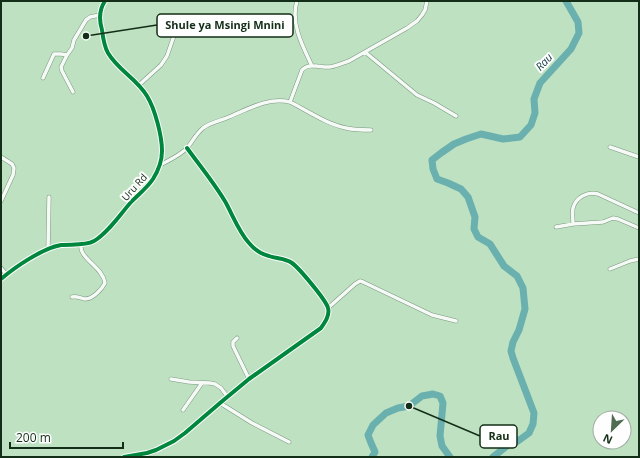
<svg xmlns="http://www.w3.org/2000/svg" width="640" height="458" font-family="'Open Sans',sans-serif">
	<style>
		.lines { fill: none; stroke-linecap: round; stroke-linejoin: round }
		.river { stroke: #69b0ae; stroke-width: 7 }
		.minor-casing { stroke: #7c987f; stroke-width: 4.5 }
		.minor { stroke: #f5faf6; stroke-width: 3.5 }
		.cycleway-casing { stroke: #fefefe; stroke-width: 6 }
		.cycleway { stroke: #00873e; stroke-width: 4 }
		.labels { text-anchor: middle; stroke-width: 4; stroke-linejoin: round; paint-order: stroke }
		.street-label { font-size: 10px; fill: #132e17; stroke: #fefefe }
		.water-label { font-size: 11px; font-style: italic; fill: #1e464c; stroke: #fefefe }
		.leader { fill: none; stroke: #132e17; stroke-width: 1.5 }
		.callout-dot { fill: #132e17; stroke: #fefefe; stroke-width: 1.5 }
		.callout { fill: #fefefe; stroke: #132e17; stroke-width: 1.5 }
		.callout-label { font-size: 11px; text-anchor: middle; font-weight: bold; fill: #132e17 }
	</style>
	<rect width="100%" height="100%" fill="#bee1c1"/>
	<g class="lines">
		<path class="river" d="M372,457l3,-5 -4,-9 -3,-8 5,-10 13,-12 12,-5 11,-2 13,-10 11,-2 7,2 3,7 -3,33 2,10 8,11
			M493,457l15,-12 10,-4 11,-8 4,-9 1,-11 -21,-55 -2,-7 2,-9 6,-12 6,-21 -2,-21 -6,-12 -13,-10 -14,-22 -12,-7 -4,-8 1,-12 -7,-20 -7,-8 -13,-6 -11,-4 -4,-10 -1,-9 9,-7 13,-9 12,-5 15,-5 22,5 17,-2 11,-12 4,-12 -1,-14 6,-16 31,-34 8,-16 -1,-11 -12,-21"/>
		<defs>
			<path id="minor" d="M297,1c-7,22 6,46 15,65
				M365,52l52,43 17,8 22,13
				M43,78l11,-24h7l6,1
				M139,85l22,-20 6,-9 11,-32
				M73,92l-11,-21 -1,-4 6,-12 5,-7 2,-8 12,-20 4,-3 10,-2
				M290,102l12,-32c7,-8 19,-2 28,-3 7,-1 13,-4 19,-6l58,-33 10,-7 5,-6 3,-5 2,-9
				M610,147l29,10
				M1,157l11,7 2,4 -1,7 -12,26
				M160,165c8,-4 23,-12 28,-18 5,-7 9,-14 15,-19 8,-6 17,-7 26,-11 19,-8 39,-20 61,-15 18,9 36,22 56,26 8,2 17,2 25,2
				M573,224c0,-5 -1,-11 0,-16 3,-11 15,-17 25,-14l41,19
				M556,227l17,-3 30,-2 10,-4 5,1 21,9
				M48,250l1,-53
				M1,268l5,6
				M610,269l20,-8 9,-2
				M1,279c14,-12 42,-31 60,-34 11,-1 24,1 33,-4 14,-8 27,-28 38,-40 7,-7 15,-13 21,-22 5,-8 9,-18 9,-28 0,-15 -7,-42 -15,-55 -10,-17 -29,-26 -39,-43 -4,-7 -5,-15 -6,-23 -3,-10 -3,-20 3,-29
				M72,297c5,-1 8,1 13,2 8,0 17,-10 20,-16 -2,-16 -27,-25 -24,-39
				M328,308l27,-24 5,-3 3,1 69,33 24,6
				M237,338l-4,4v4l16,33
				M171,379l18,3 21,1 5,1 6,4 6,8
				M220,403l32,20 37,19
				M183,410l19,-27
				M124,457l23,-4 9,-3 18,-9 11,-8 35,-30 29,-24 72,-51c4,-6 9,-13 7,-20 -2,-8 -29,-40 -36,-45 -7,-5 -15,-4 -23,-7 -8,-2 -15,-7 -20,-13 -10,-11 -16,-27 -23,-40 -11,-19 -26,-37 -39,-55"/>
		</defs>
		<use href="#minor" class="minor-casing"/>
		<use href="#minor" class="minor"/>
		<defs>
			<path id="cycleway" d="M1,279c14,-12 42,-31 60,-34 11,-1 24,1 33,-4 14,-8 27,-28 38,-40 7,-7 15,-13 21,-22 5,-8 9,-18 9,-28 0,-15 -7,-42 -15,-55 -10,-17 -29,-26 -39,-43 -4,-7 -5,-15 -6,-23 -3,-10 -3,-20 3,-29
				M124,457l23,-4 9,-3 18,-9 11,-8 35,-30 29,-24 72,-51c4,-6 9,-13 7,-20 -2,-8 -29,-40 -36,-45 -7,-5 -15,-4 -23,-7 -8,-2 -15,-7 -20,-13 -10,-11 -16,-27 -23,-40 -11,-19 -26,-37 -39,-55"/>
		</defs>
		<use href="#cycleway" class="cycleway-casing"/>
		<use href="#cycleway" class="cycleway"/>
	</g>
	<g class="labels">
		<g class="street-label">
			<text transform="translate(134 187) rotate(-48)" y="4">Uru Rd</text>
		</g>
		<g class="water-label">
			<text transform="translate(544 62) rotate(-47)" y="4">Rau</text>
		</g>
	</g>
	<path class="leader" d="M86 36L157 25M409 406L480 436"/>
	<g class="callout-dot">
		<circle cx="86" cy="36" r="4"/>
		<circle cx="409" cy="406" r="4"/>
	</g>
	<g class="callout">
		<rect x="157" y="14" width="136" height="23" rx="4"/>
		<rect x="480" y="425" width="37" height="23" rx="4"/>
	</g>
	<g class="callout-label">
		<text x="225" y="29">Shule ya Msingi Mnini</text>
		<text x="499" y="440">Rau</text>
	</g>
	<rect width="640" height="458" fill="none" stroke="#132e17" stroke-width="4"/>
	<g transform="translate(612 430) rotate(205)"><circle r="19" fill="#fefefe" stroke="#a0aba2"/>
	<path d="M0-3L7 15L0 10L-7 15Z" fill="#4f6d52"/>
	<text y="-6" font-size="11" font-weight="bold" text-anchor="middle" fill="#132e17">N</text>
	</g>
	<path d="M10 442v6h113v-6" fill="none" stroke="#132e17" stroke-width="2"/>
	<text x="16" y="442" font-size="12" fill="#132e17" stroke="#fefefe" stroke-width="3" paint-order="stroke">200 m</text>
</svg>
